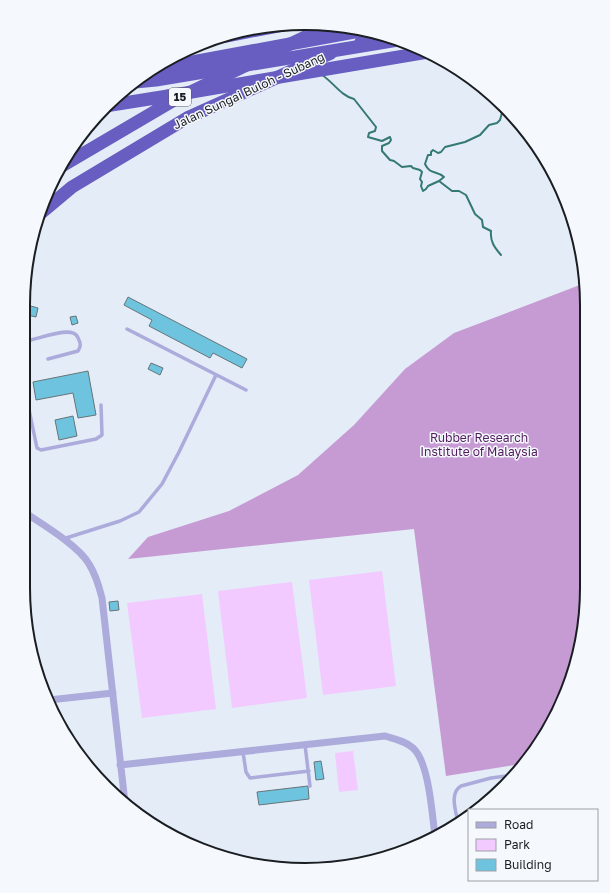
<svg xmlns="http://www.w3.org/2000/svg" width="610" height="893" font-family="'Golos Text',sans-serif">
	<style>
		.green { fill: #f3caff }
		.forest { fill: #c69bd3 }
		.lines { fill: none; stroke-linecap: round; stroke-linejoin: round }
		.stream { stroke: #357973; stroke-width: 2 }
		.building { fill: #6ec4de; stroke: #677478 }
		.lane { stroke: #acabdb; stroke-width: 3.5 }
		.street { stroke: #acabdb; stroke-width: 7 }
		.highway { stroke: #685dc1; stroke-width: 13 }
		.highway-bridge { stroke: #685dc1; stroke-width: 13 }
		.labels { text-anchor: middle; stroke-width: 3; stroke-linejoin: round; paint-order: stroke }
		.shield { fill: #f5f9fd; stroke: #5c5f63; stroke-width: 1 }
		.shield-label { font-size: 11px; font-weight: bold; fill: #1a1d21 }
		.street-label { font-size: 12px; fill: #1a1d21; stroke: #f5f9fd }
		.park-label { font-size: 12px; fill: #501b5d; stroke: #f5f9fd }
		.rim { fill: none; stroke: #1a1d21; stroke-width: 2 }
	</style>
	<rect width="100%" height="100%" fill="#e3ecf7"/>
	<path class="green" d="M382,571l14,115 -73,9 -14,-115z
		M292,582l15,116 -75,10 -14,-117z
		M202,594l14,115 -74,9 -15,-115z
		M353,751l5,39 -19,2 -4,-39z"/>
	<path class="forest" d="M585,283l2,22 -5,338 -24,70 -37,51 -75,12 -32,-247 -286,30 20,-22 81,-26 69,-36 56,-50 51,-56 49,-36z"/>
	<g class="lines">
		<path class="stream" d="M322,75c11,7 19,21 32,24l22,28 -1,4 -6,2 -1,4 14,4 8,-4 1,3 -2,3 -7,3v5l8,9 4,1 8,6 9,-1 2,2 7,2 2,2 -2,7 2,3 -1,4 2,5 3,-2 2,-3 11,-5 5,-4c-8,-7 -14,-2 -19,-13l3,-9h3v-3l2,-2 5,3 3,-1 4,-5 20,-5 15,-7 9,-10 8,-2 3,-3 3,-11 2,-2
			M439,181l13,10h7l7,4 9,19 7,6 1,7 8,4c-1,10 3,16 10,24"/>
	</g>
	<path class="building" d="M128,297l119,62 -5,9 -29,-15 -3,5 -61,-32 3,-6 -28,-15z
		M27,305l11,3 -2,9 -9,-2z
		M76,316l2,7 -6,2 -2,-8z
		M151,363l12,5 -3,7 -12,-6z
		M88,371l8,44 -18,3 -5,-25 -37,7 -3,-18z
		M73,416l4,20 -18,4 -4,-20z
		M118,601l1,9 -9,1 -1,-9z
		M321,761l3,18 -8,1 -2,-18z
		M308,786l1,13 -50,6 -2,-13z"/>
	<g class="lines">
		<path class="lane" d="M127,329l119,61
			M27,341c10,-2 36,-12 46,-8 3,1 5,4 6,7 2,4 2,7 -1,11l-30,8
			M26,395l11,53 4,2 55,-11 6,-4 -1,-30
			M63,539l57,-18 19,-9 23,-28 17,-32 37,-77
			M305,745l5,41
			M243,752l3,20 4,6 59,-7
			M458,823c-2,-12 -9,-30 3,-37l30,-8 22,-3"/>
		<path class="street" d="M24,512c18,12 55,34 65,52 7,11 10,22 13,34l23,205
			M49,700l64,-7
			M120,765l265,-29c10,3 20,5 28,12 16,14 19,66 22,88"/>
		<path class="highway" d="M226,36l57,-11
			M361,42l21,-7
			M105,106l63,-10
			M62,166l114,-67 154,-74
			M41,213l31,-26 115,-69 144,-65"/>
		<path class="highway-bridge" d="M149,70l216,-40
			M135,82l21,-2 242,-40
			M168,96l260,-44"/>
	</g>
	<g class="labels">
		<rect class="shield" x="169" y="88" width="22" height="18" rx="3"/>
		<g class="shield-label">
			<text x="180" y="101">15</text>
		</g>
		<g class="street-label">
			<text transform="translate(249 91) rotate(-25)" y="4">Jalan Sungai Buloh - Subang</text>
		</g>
		<g class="park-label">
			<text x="479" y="442">Rubber Research<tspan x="479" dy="14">Institute of Malaysia</tspan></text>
		</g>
	</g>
	<path d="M0 0H610V893H0ZM305 30H305A275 275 0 0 1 580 305V588A275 275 0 0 1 305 863H305A275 275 0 0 1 30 588V305A275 275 0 0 1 305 30Z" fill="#f5f9fd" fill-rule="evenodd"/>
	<path class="rim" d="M305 30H305A275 275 0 0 1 580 305V588A275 275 0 0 1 305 863H305A275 275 0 0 1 30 588V305A275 275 0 0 1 305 30Z"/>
	<rect x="468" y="809" width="130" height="72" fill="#f5f9fd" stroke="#9da1a5"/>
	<rect x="476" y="822" width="20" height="6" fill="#acabdb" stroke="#9da1a5"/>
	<text x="504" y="829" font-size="12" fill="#1a1d21">Road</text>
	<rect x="476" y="839" width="20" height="12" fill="#f3caff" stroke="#9da1a5"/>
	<text x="504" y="849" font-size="12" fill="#1a1d21">Park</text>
	<rect x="476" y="859" width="20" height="12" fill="#6ec4de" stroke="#9da1a5"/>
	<text x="504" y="869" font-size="12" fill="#1a1d21">Building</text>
</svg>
